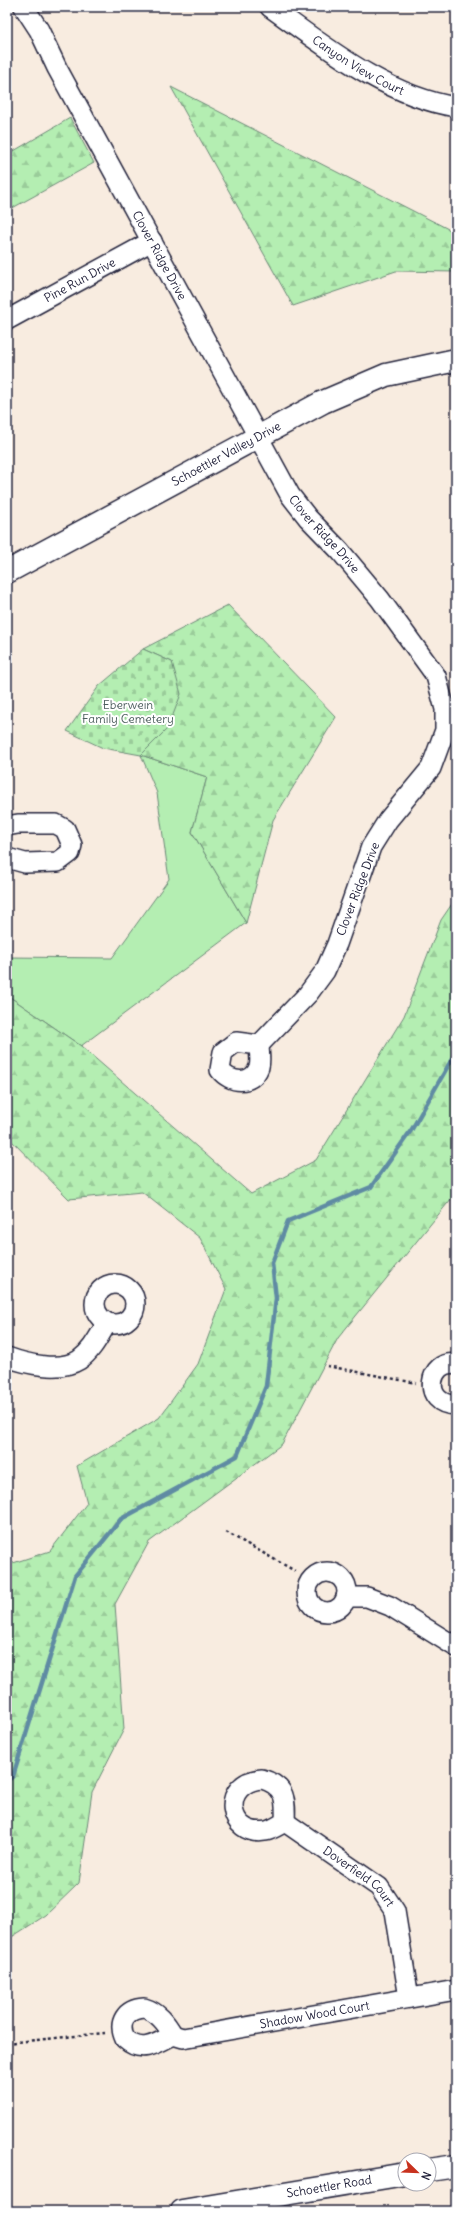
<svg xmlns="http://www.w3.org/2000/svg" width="463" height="2218" font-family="Delius,sans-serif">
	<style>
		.grass { fill: #b4eeb2; stroke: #6b8876 }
		.forest { fill: url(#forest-firs); stroke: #6b8876 }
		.cemetery { fill: url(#cemetery-stones); stroke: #6b8876 }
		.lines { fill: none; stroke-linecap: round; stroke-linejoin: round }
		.stream { stroke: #5f8ba3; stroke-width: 4.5 }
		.minor-casing { stroke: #22223b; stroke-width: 22 }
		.tertiary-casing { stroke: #22223b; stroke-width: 25 }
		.path { stroke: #22223b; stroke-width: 2.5; stroke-dasharray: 3 3; stroke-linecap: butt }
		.minor { stroke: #fff; stroke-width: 19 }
		.tertiary { stroke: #fff; stroke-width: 22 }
		.labels { text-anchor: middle; stroke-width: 4; stroke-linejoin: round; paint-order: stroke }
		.street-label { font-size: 12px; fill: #22223b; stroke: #fff }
		.park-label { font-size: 12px; fill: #4e5f5f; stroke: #fff }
	</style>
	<defs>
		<pattern id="forest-firs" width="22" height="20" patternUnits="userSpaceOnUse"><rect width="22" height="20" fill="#b4eeb2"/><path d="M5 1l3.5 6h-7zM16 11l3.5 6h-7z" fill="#9acc9a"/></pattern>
		<pattern id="cemetery-stones" width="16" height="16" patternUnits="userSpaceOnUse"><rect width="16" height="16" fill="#b4eeb2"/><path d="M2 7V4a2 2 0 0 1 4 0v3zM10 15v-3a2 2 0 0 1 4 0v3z" fill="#9acc9a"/></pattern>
	</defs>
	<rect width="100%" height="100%" fill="#f8ece0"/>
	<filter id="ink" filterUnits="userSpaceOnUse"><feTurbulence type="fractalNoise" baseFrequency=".025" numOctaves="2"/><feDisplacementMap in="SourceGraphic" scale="8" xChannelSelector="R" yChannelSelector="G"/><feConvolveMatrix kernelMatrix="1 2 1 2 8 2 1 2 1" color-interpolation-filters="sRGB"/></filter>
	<g filter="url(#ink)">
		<path class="grass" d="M141,755l66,22 -15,55 54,91 -165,123 -74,-51v-38l105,1 57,-79 -12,-86z"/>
		<path class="forest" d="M171,87l285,146v39l-60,-1 -103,35z
			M70,118l24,45 -87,48v-56z
			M228,605l108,112 -63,103 -27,103 -54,-91 15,-55 -66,-22 27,-27 4,-66 -29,-13z
			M456,898v295l-118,145 -56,106 -133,98 -34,62 9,125 -32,63 -13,91 -33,32 -39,25v-375l43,-14 37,-48 -10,-37 82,-48 39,-54 28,-75 -26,-51 -58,-46 -73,7 -62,-63v-141l74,51 170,148 65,-34 88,-144 37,-96z"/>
		<path class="cemetery" d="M143,649l29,13 9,32 -13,34 -27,27 -38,-7 -36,-17 32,-45z"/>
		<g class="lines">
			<path class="stream" d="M7,1781l6,-5 62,-200 46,-57 116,-63 29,-70 10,-88 -4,-35 16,-42 83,-34 41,-58 44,-77"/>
			<defs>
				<g id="minor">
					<path id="s1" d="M24,7l15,23 18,38 233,427 18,23 32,33 40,48 56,77 9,33v21l-14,38 -43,52 -17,27 -34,97 -12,27 -17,23 -49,51"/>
					<path id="s2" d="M270,7c56,40 116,89 186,100"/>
					<path id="s3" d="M7,320l145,-79"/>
					<path d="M7,826l11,-2h38l9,5 7,16 -2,8 -12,9 -33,1 -18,-5"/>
					<path d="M236,1042l23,3c0,7 2,15 0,22 -7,19 -29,16 -39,3l3,-18z"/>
					<circle cx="115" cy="1304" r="20"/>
					<path d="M7,1357c19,7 53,15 72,3 13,-9 20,-24 28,-37"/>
					<path d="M456,1364c-27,-6 -36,41 0,41"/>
					<circle cx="327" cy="1592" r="20"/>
					<path d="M346,1597h21l23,9 66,41"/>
					<path d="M262,1779c24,7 24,21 23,43 -6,3 -13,8 -19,9 -39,7 -47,-49 -4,-52z"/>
					<path id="s4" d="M285,1822l94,65 16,24 14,87"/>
					<path d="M144,2008c14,4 22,15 29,27 -17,9 -32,19 -48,4 -8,-17 1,-30 19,-31z"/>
					<path id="s5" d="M173,2035l10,3 273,-48"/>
				</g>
				<g id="tertiary">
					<path id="s6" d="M7,572l316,-170 63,-27 70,-15"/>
					<path d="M429,2170l27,-4"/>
					<path id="s7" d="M182,2211l223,-37"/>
				</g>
			</defs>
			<use href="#minor" class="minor-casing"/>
			<use href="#tertiary" class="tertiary-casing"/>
			<path class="path" d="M327,1366l89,17
				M226,1532l69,39
				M7,2043l98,-10"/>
			<use href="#minor" class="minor"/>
			<use href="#tertiary" class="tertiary"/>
		</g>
	</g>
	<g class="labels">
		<g class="street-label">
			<text dy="4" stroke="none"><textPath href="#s2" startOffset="106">Canyon View Court</textPath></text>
			<text dy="4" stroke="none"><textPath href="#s1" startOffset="283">Clover Ridge Drive</textPath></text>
			<text dy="4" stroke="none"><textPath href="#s3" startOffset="83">Pine Run Drive</textPath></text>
			<text dy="4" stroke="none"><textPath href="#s6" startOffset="249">Schoettler Valley Drive</textPath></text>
			<text dy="4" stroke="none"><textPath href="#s1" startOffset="608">Clover Ridge Drive</textPath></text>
			<text transform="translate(358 889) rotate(-69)" y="4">Clover Ridge Drive</text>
			<text dy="4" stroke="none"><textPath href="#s4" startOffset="92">Doverfield Court</textPath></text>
			<text dy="4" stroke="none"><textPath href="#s5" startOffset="144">Shadow Wood Court</textPath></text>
			<text dy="4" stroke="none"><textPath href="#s7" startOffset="149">Schoettler Road</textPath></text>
		</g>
		<g class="park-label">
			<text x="128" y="709">Eberwein<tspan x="128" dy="14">Family Cemetery</tspan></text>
		</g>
	</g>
	<rect width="463" height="2218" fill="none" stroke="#fff" stroke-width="24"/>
	<rect x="12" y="12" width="439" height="2194" fill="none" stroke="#22223b" stroke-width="1.5" filter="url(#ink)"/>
	<g transform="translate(417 2172) rotate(113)"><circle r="19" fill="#ffffff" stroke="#a7a7b1"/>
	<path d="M0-3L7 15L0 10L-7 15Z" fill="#c8321e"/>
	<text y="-6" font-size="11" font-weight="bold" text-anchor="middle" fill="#22223b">N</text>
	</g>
</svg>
